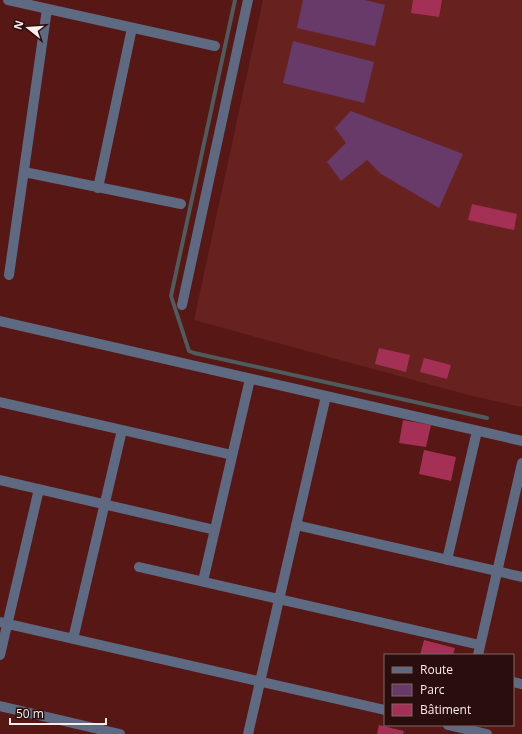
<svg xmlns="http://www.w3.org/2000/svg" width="522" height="734" font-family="'Open Sans',sans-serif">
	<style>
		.built { fill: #672220 }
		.green { fill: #683a69 }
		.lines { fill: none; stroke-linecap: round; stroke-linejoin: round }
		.stream { stroke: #4f5b5d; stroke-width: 4 }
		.building { fill: #a53055 }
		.minor { stroke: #5e6982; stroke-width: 10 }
	</style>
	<rect width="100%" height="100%" fill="#561715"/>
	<path class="built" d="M263,0h259v407l-50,-11 -278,-76z"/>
	<path class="green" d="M303,0h62l20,5 -10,41 -78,-18z
		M293,41l81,21 -10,41 -81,-20z
		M351,111l112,43 -24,54 -58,-34 -14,-14 -26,21 -14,-19 19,-19 -11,-15z"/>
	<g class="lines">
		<path class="stream" d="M235,0l-64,296 18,55 5,2 293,65"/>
	</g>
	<path class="building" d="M413,0h29l-3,17 -28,-4z
		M472,204l45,10 -3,16 -46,-10z
		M379,348l31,7 -4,17 -31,-8z
		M424,358l27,7 -4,14 -27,-7z
		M403,420l28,5 -5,22 -27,-4z
		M424,450l32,7 -5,24 -32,-7z
		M424,640l31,8 -2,7h-33z
		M379,725l25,6 -1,3h-26z"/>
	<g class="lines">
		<path class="minor" d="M8,0l207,46
			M24,172l157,32
			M98,188l34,-160
			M9,275l38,-266
			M182,305l66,-305
			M0,321l522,120
			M0,402l232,53
			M0,480l215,50
			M296,525l226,52
			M447,560l30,-129
			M139,567l341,78
			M203,581l47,-202
			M0,622l385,88
			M73,639l49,-209
			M0,655l39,-166
			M478,655l44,-192
			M513,682l9,2
			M0,706l120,28
			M448,725l39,9
			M248,734l78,-338"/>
	</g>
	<rect x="384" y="654" width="130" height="72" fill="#2a0e0d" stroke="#7e6765"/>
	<rect x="392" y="667" width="20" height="6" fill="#5e6982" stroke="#7e6765"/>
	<text x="420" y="674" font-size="12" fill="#fdecea">Route</text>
	<rect x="392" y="684" width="20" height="12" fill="#683a69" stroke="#7e6765"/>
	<text x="420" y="694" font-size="12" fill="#fdecea">Parc</text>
	<rect x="392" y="704" width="20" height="12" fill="#a53055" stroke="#7e6765"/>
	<text x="420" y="714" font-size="12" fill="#fdecea">Bâtiment</text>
	<g transform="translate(28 28) rotate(287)" stroke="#2a0e0d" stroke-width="3" paint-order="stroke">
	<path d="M0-3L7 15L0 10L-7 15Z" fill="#fdecea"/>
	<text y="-6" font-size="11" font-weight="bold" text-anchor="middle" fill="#fdecea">N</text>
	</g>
	<path d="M10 718v6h96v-6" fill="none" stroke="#fdecea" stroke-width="2"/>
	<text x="16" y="718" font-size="12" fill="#fdecea" stroke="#2a0e0d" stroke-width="3" paint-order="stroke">50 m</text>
</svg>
